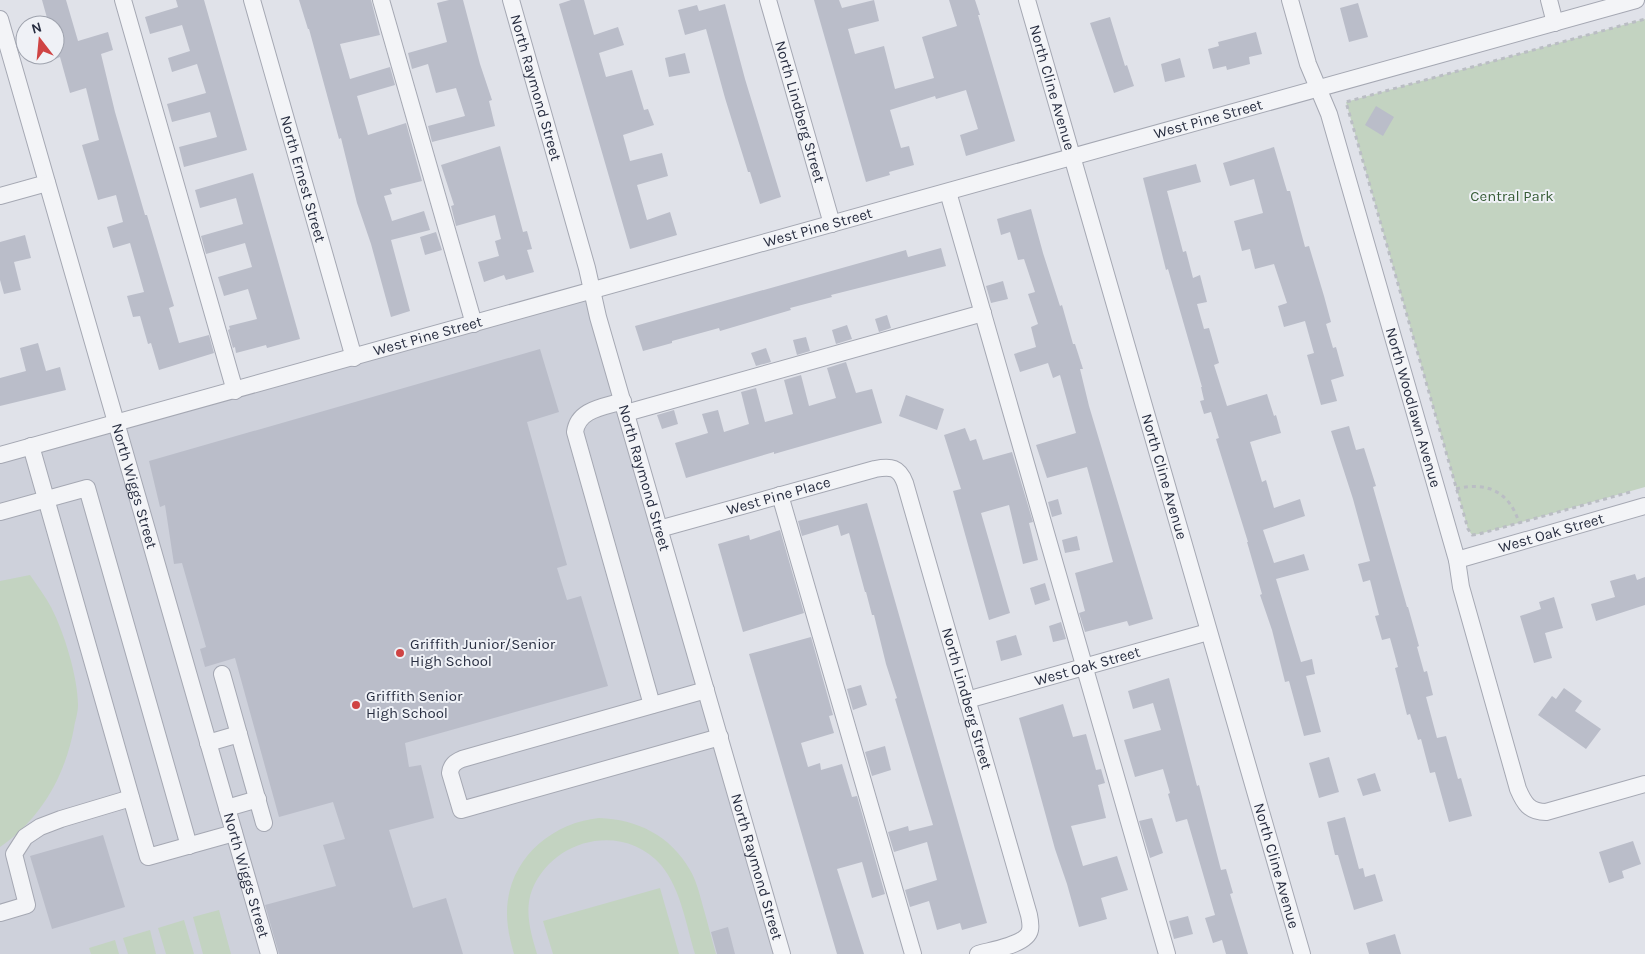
<svg xmlns="http://www.w3.org/2000/svg" width="1645" height="954" font-family="Karla,sans-serif">
	<style>
		.built { fill: #ced1db }
		.green { fill: #c3d3c1 }
		.building { fill: #babdc9 }
		.lines { fill: none; stroke-linecap: round; stroke-linejoin: round }
		.minor-casing { stroke: #a5a8b3; stroke-width: 18 }
		.path { stroke: #babdc4; stroke-width: 3; stroke-dasharray: 4 4; stroke-linecap: butt }
		.minor { stroke: #f3f4f7; stroke-width: 16 }
		.poi-dot { fill: #cf4444; stroke: #eff1f6; stroke-width: 2 }
		.labels { text-anchor: middle; stroke-width: 4; stroke-linejoin: round; paint-order: stroke }
		.street-label { font-size: 15px; fill: #282e41; stroke: #eff1f6 }
		.park-label { font-size: 15px; fill: #375c36; stroke: #eff1f6 }
		.poi-label { font-size: 15px; fill: #282e41; stroke: #eff1f6; text-anchor: start }
	</style>
	<rect width="100%" height="100%" fill="#e0e2e9"/>
	<path class="built" d="M592,290l191,664h-783v-499z"/>
	<path class="green" d="M1645,19v468l-166,47 -7,1 -4,-6 -122,-427z
		M30,575c7,10 15,21 21,32 13,25 27,70 27,98 0,8 -3,16 -4,23 -9,48 -33,91 -74,119v-266z
		M599,818c38,1 72,18 91,52 6,10 9,22 12,33 5,17 9,34 14,51h-21c-9,-29 -14,-65 -34,-89 -38,-43 -108,-27 -129,25 -8,21 -1,44 5,64h-23c-4,-14 -7,-27 -7,-41 0,-52 43,-90 92,-95z
		M660,888l19,66h-126l-10,-33z
		M219,910l12,44h-28l-10,-37z
		M184,920l10,34h-28l-8,-26z
		M150,930l6,24h-28l-5,-16z
		M115,940l4,14h-28l-2,-6z"/>
	<path class="building" d="M42,0h24l12,41 30,-9 5,18 -12,4 14,58 30,103h2l27,91 -5,2 10,35 30,-8 5,18 -55,17 -8,-27 -3,1 -8,-28 -7,1 -6,-21 17,-4 -14,-49 -17,5 -6,-21 16,-5 -7,-27 -18,5 -16,-55 17,-5 -13,-52 -16,5 -10,-36 -5,2v-34h-6z
		M176,0h28l43,150 -63,17 -5,-20 38,-10 -7,-25 -38,10 -5,-18 39,-11 -9,-29 -25,8 -4,-14 22,-7 -8,-26 -32,9 -5,-17 33,-10z
		M299,0h72l9,35 -40,9 10,35 40,-12 5,18 -38,11 11,39 38,-12 16,58 -32,8 2,5 -8,2 8,25 32,-10 6,19 -39,10 19,71 -19,6 -20,-73 -14,-41 -16,-65 -2,1 -30,-110h-1z
		M449,0h14l17,64 12,36 -3,1 6,25 -63,16 -4,-16 37,-10 -9,-28 -20,5 -8,-29 -16,5 -4,-16 39,-11 -10,-39z
		M571,0h13l10,35 24,-8 6,18 -25,8 7,24 26,-7 12,40 4,-1 6,16 -31,10 7,26 32,-8 6,23 -31,9 10,35 23,-8 7,23 -47,14 -71,-245z
		M814,0h25l3,8 32,-8 5,21 -31,8 7,25 29,-8 11,43 39,-11 -12,-41 35,-11 -8,-26h26l5,15h-2l37,126 -49,15 -6,-21 18,-6 -12,-39 -30,9 -1,-3 -45,14 11,38 8,-2 5,19 -25,7 1,3 -24,7z
		M1358,3l10,34 -19,5 -9,-34z
		M725,4l20,75 36,118 -21,7 -10,-32h-2l-23,-74 -19,-69 -21,6 -7,-25 19,-5 2,6z
		M1110,17l15,49 2,-1 7,21 -20,7 -24,-70z
		M1256,32l6,22 -13,3 1,7 -23,6 -1,-4 -13,3 -5,-20 11,-3 -1,-4z
		M685,53l5,20 -21,4 -4,-19z
		M1180,58l5,19 -20,5 -4,-18z
		M1376,106l18,11 -11,19 -18,-11z
		M500,146l23,86 4,-1 5,18 -5,1 7,22 -28,8 -2,-5 -20,7 -6,-20 21,-6 -4,-15 6,-2 -6,-24 -39,11 -5,-20 3,-1 -13,-40z
		M1274,147l13,44h3l15,56 4,-1 15,50 7,26 -5,2 7,24 3,-1 8,29 -13,4 6,21 -16,4 -14,-50 7,-2 -9,-32 -21,6 -6,-21 9,-3 -13,-39 -19,5 -5,-20 -8,2 -8,-30 29,-8 -9,-34 -24,7 -7,-23z
		M1196,164l5,18 -34,9 16,61 3,-1 7,27 7,-3 7,27 -10,2 7,25 5,-1 10,35 -5,2 13,41 40,-12 7,22 2,-1 5,18 -31,9 12,40 4,-2 8,28 26,-9 5,17 -42,14 11,33 30,-9 5,16 -33,9 25,83 11,-3 3,15 -9,2 15,56 -17,4 -15,-55 -4,1 -13,-52 -12,-35 2,-1 -15,-52h1l-32,-103 3,-1 -8,-26 -7,2 -4,-13 4,-1 -3,-13h1l-34,-118 -2,1 -23,-92z
		M253,173l47,166 -33,9 -1,-3 -30,8 -1,-6 -2,1 -5,-18 2,-1 -1,-3 28,-7 -9,-30 -24,7 -6,-19 34,-10 -7,-24 -39,11 -5,-18 42,-12 -7,-26 -36,10 -5,-18z
		M1031,209l12,44 17,53 2,-1 11,39h2l8,25h-3l9,37 64,213 -24,7 -2,-5 -42,11 -6,-19 6,-2 -10,-38 38,-11 -26,-95 -40,11 -11,-33 40,-12 -16,-58 -7,3 -5,-15 -28,9 -6,-18 22,-7 -5,-20 7,-3 -10,-30 7,-2 -11,-33 -6,1 -8,-28 -9,3 -4,-16z
		M436,232l6,18 -17,5 -5,-18z
		M25,235l6,23 -17,4 7,28 -17,4 -4,-14v-38z
		M941,248l5,18 -115,29 1,2 -42,11 1,2 -71,21 -1,-3 -47,13v2l-29,8 -8,-25 271,-76 2,7z
		M1003,281l5,18 -17,4 -5,-17z
		M887,315l4,13 -12,4 -4,-13z
		M847,325l5,14 -16,5 -4,-14z
		M806,337l4,14 -13,4 -4,-15z
		M38,343l8,28 14,-4 6,23 -66,16v-28l26,-7 -6,-23z
		M766,348l5,14 -15,4 -5,-13z
		M540,349l19,63 -32,10 40,143 -10,3 10,32 14,-4 27,90 -203,57 4,24 12,-2 13,53 -45,12 24,78 33,-10 17,56h-184l-14,-49 71,-19 -13,-41 22,-6 -12,-37 -54,15 -44,-159 -30,9 -5,-18 6,-2 -24,-84 -8,1 -9,-59 -5,2 -11,-46z
		M846,362l10,31 16,-4 10,34 -108,31v-2l-88,26 -11,-35 33,-10 -6,-19 16,-4 6,22 25,-8 -8,-32 15,-4 9,34 28,-8 -9,-34 17,-5 8,31 27,-8 -9,-30z
		M906,395l38,14 -7,21 -38,-14z
		M674,410l4,14 -16,5 -5,-14z
		M1349,426l7,24 8,-2 12,38 -3,1 34,120h1l11,39 -2,1 7,25 3,-1 6,24 -7,2 11,41 9,-2 12,43 3,-1 11,38 -23,6 -14,-50 -5,1 -9,-34 -3,1 -8,-26 -3,1 -12,-47 3,-1 -8,-29 -8,2 -7,-24 4,-1 -9,-35 -7,2 -5,-18 12,-3 -17,-62 -22,-68z
		M965,428l5,13 6,-2 7,21 29,-8 21,70 -4,1 9,37 -15,4 -14,-59 -28,8 29,100 -21,7 -36,-129 8,-2 -17,-54z
		M1058,499l4,15 -10,3 -4,-15z
		M867,503l120,420 -25,7 -2,-7 -23,7 -8,-29 -19,6 -5,-17 32,-10 -10,-38 -33,10 -6,-20 20,-6 1,5 24,-6 -38,-126 2,-1 -11,-34 -12,-49h-2l-6,-23h-1l-16,-59 -8,3 -3,-11 -36,11 -4,-15z
		M780,530l24,83 -61,19 -25,-88 31,-9 1,5z
		M1077,536l3,14 -15,3 -3,-13z
		M1635,574l2,6 8,-3v28l-49,16 -5,-17 24,-7 -5,-16z
		M1045,583l5,17 -15,5 -5,-17z
		M1554,597l9,31 -18,5 7,25 -18,5 -14,-47 21,-7 -2,-7z
		M1061,622l5,17 -13,3 -4,-16z
		M1016,635l6,20 -21,6 -5,-20z
		M811,637l22,78 -4,1 5,17 -33,10 7,24 12,-4 1,7 21,-6 10,33 5,-1 28,98 -13,4 -10,-36 -25,7 27,85h-27l-88,-300z
		M1169,678l28,108 2,-1 22,85 5,-1 7,24 -3,1 18,60h-22l-4,-14 -9,3 -8,-25 10,-3 -28,-96 -11,3 -8,-28 2,-1 -7,-24 -28,8 -11,-37 37,-10 -8,-27 -20,6 -5,-18z
		M861,685l6,20 -14,5 -6,-21z
		M1564,688l18,13 -7,10 26,18 -15,20 -48,-34 14,-19 4,3z
		M1063,704l10,33 13,-3 10,36 5,-1 4,14 -7,2 8,33 -35,8 12,40 34,-10 11,34 -27,8 6,21 -28,8 -12,-43 -12,-35 -36,-131z
		M885,746l6,24 -19,6 -7,-24z
		M1329,757l10,35 -20,6 -10,-35z
		M1375,773l6,18 -18,5 -6,-17z
		M1345,817l14,52 4,-1 2,9 10,-3 8,27 -29,9 -16,-55h-3l-8,-33z
		M1152,818l11,35 -13,5 -11,-37z
		M103,835l22,72 -73,22 -22,-73z
		M1633,841l8,23 -19,7 2,7 -15,5 -10,-31z
		M1188,916l5,18 -19,5 -5,-18z
		M728,927l7,27h-18l-6,-22z
		M1395,934l6,20h-32l-3,-11z"/>
	<g class="lines">
		<defs>
			<g id="minor">
				<path d="M123,0l112,391"/>
				<path id="s1" d="M252,0l102,358"/>
				<path d="M381,0l93,324"/>
				<path id="s2" d="M511,0l76,268 11,49 184,637"/>
				<path id="s3" d="M768,0l64,224"/>
				<path id="s4" d="M1027,0l275,954"/>
				<path id="s5" d="M1290,0l18,64 21,50 128,446 4,27 57,202c6,14 11,23 28,23l99,-28"/>
				<path d="M1549,0l6,23"/>
				<path id="s6" d="M0,19l269,935"/>
				<path d="M948,192l219,762"/>
				<path d="M0,196l47,-13"/>
				<path d="M623,401c-19,6 -45,8 -48,31l77,273"/>
				<path d="M626,413l357,-100"/>
				<path d="M31,446l117,411 86,-24"/>
				<path id="s7" d="M0,455l1636,-455"/>
				<path d="M780,495l133,459"/>
				<path d="M0,512l87,-24 102,358"/>
				<path id="s8" d="M659,529l216,-60c16,-3 24,-2 30,14l124,432c1,5 2,11 1,15 -3,15 -39,20 -52,24"/>
				<path id="s9" d="M1457,560l188,-54"/>
				<path d="M222,674l42,149"/>
				<path d="M706,690l-244,69c-7,3 -11,6 -12,14l11,37 259,-73"/>
				<path id="s10" d="M967,700l241,-68"/>
				<path d="M208,743l31,-9"/>
				<path d="M227,808l31,-9"/>
				<path d="M0,913l27,-8 -13,-51 11,-17 15,-10 21,-8 70,-21"/>
			</g>
		</defs>
		<use href="#minor" class="minor-casing"/>
		<path class="path" d="M1456,489c31,-8 54,3 63,34
			M1630,492l-151,42 -7,1 -4,-6 -122,-427 299,-83"/>
		<use href="#minor" class="minor"/>
	</g>
	<g class="poi-dot">
		<circle cx="400" cy="653" r="5"/>
		<circle cx="356" cy="705" r="5"/>
	</g>
	<g class="labels">
		<g class="street-label">
			<text dy="5" stroke="none"><textPath href="#s2" startOffset="91">North Raymond Street</textPath></text>
			<text dy="5" stroke="none"><textPath href="#s4" startOffset="91">North Cline Avenue</textPath></text>
			<text dy="5" stroke="none"><textPath href="#s3" startOffset="116">North Lindberg Street</textPath></text>
			<text dy="5" stroke="none"><textPath href="#s7" startOffset="1254">West Pine Street</textPath></text>
			<text dy="5" stroke="none"><textPath href="#s1" startOffset="186">North Ernest Street</textPath></text>
			<text dy="5" stroke="none"><textPath href="#s7" startOffset="849">West Pine Street</textPath></text>
			<text dy="5" stroke="none"><textPath href="#s7" startOffset="444">West Pine Street</textPath></text>
			<text dy="5" stroke="none"><textPath href="#s5" startOffset="426">North Woodlawn Avenue</textPath></text>
			<text dy="5" stroke="none"><textPath href="#s4" startOffset="496">North Cline Avenue</textPath></text>
			<text dy="5" stroke="none"><textPath href="#s2" startOffset="496">North Raymond Street</textPath></text>
			<text dy="5" stroke="none"><textPath href="#s6" startOffset="486">North Wiggs Street</textPath></text>
			<text dy="5" stroke="none"><textPath href="#s8" startOffset="124">West Pine Place</textPath></text>
			<text dy="5" stroke="none"><textPath href="#s9" startOffset="98">West Oak Street</textPath></text>
			<text dy="5" stroke="none"><textPath href="#s10" startOffset="125">West Oak Street</textPath></text>
			<text dy="5" stroke="none"><textPath href="#s8" startOffset="486">North Lindberg Street</textPath></text>
			<text dy="5" stroke="none"><textPath href="#s4" startOffset="901">North Cline Avenue</textPath></text>
			<text dy="5" stroke="none"><textPath href="#s2" startOffset="901">North Raymond Street</textPath></text>
			<text dy="5" stroke="none"><textPath href="#s6" startOffset="891">North Wiggs Street</textPath></text>
		</g>
		<g class="park-label">
			<text x="1512" y="201">Central Park</text>
		</g>
		<g class="poi-label">
			<text x="410" y="649">Griffith Junior/Senior<tspan x="410" dy="17">High School</tspan></text>
			<text x="366" y="701">Griffith Senior<tspan x="366" dy="17">High School</tspan></text>
		</g>
	</g>
	<g transform="translate(40 40) rotate(344)"><circle r="24" fill="#eff1f6" stroke="#9fa3ae"/>
	<path d="M0-4L9 19L0 12L-9 19Z" fill="#cf4444"/>
	<text y="-8" font-size="14" font-weight="bold" text-anchor="middle" fill="#282e41">N</text>
	</g>
</svg>
